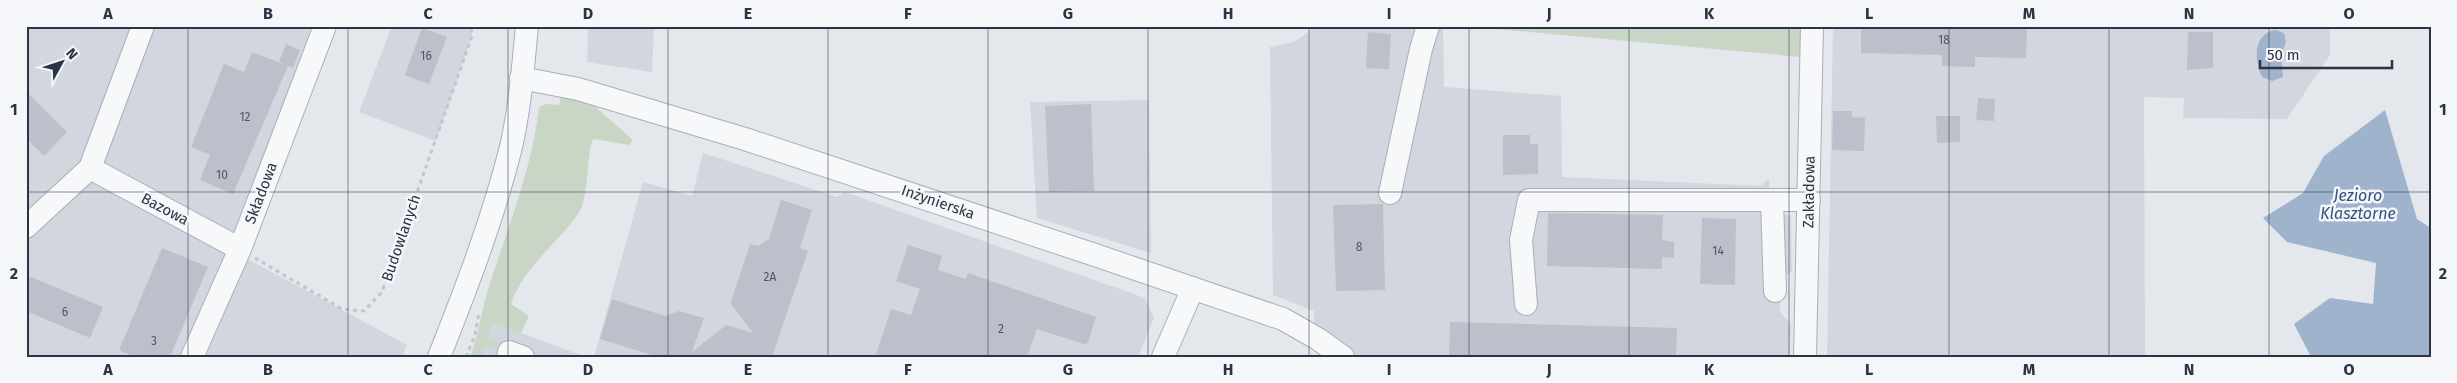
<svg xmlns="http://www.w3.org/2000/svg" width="2457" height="383" font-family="'Fira Sans',sans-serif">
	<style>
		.built { fill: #d2d6de }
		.green { fill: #c9d6c5 }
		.water { fill: #9fb4cc }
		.building { fill: #bbc0ca }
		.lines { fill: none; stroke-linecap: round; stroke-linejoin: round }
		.minor-casing { stroke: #a9aeb7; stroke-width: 24 }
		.path { stroke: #c2c5cb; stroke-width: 3; stroke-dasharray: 4 4; stroke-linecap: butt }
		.minor { stroke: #f7f8fa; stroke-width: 22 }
		.grid { fill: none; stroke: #2b3445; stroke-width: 1; stroke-opacity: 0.55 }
		.labels { text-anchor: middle; stroke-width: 5; stroke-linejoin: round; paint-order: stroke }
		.number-label { font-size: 12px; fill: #4f5766 }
		.street-label { font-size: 15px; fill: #2b3445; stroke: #f4f6f9 }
		.water-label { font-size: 16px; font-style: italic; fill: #34527a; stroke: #f4f6f9 }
		.neatline { fill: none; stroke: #2b3445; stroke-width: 2 }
		.grid-label { font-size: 16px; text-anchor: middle; font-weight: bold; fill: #2b3445 }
	</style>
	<rect width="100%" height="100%" fill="#e4e7ec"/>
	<path class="built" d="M26,26h299l-87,228 169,91 -5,12h-376z
		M392,26h80v10l-36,105 -77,-29z
		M588,26h66l-2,46 -65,-10z
		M1312,26h131l1,61 117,9 1,81 198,9 9,-7 1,30 21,7 1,55 -11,8 -1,33 11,12 -1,33h-434l-42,-31v-15l-41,-16 -3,-248 24,-5 16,-11z
		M1833,26h497v29l-43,64 -104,-1 1,-20 -40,-1 1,260h-318z
		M1149,100l2,153 -114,-35 -7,-116z
		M703,153l134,44 8,-5 300,106 9,20 -16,39h-544l49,-175 49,14z
		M494,322l27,11 65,24h-105z"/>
	<path class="green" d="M1484,26h318l-1,31 -316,-29z
		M561,96l31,8 41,36 -4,5 -36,-6c-8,21 -3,58 -15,75 -21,30 -56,55 -67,90l18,12 -8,17 -27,-11 -6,16 15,6 -2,6 -15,-5 -5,12h-11c9,-24 12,-50 20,-74 19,-58 42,-115 49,-176l6,-3 14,1z"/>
	<path class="water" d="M2276,30l8,3 2,9 -5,13 2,22 -11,4 -10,-4c-8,-17 -9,-44 14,-47z
		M2385,110l32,109 14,9v129h-120l-17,-33 36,-26 43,6 3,-41 -89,-21 -24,-24 40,-25 21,-37z"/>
	<path class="building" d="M1861,26h166l-1,32 -51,-1v10l-33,-1v-11l-81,-2z
		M422,28l25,9 -18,47 -24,-9z
		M1368,32l23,2 -2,35 -23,-1z
		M2188,32h25v36l-26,2z
		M286,44l14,6 -7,18 -14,-6z
		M252,52l36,14 -55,128 -33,-14 10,-25 -19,-8 33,-83 20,8z
		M26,91l41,41 -23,24 -18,-18z
		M1978,98l17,1 -1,22 -18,-1z
		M1091,104l3,87 -45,1 -4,-86z
		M1833,111h19v6l13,1 -1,33 -32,-1z
		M1936,116h24v26l-23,1z
		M1503,135h27v9h8v30l-35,1z
		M781,200l31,10 -12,38 8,3 -36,106h-114l-58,-18 12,-40 53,17 14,-5 25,7 -12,34 34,-27 27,8 -22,-29v-3l19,-57 8,2 11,-7z
		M1383,204l2,86 -49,1 -3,-86z
		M1548,213l115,2 -1,25 12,2v16l-12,-1v12l-115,-3z
		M1702,218l34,1 -1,66 -35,-1z
		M908,245l34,11 -4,14 28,9 2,-6 128,44 -9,28 -50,-16 -10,28h-152l16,-48 20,6 9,-26 -24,-8z
		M162,248l46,19 -38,90h-35l-16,-7z
		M26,275l77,32 -13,31 -64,-27z
		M1450,322l227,6 -1,29h-227z"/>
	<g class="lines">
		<defs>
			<path id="minor" d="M521,78l57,11 167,50 350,116 188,64 35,20 25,18
				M90,168l150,81
				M1390,193l31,-144 7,-23
				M1772,201l3,90
				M26,227l64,-59 53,-142
				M1526,304l-5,-64 8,-40h280
				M192,357l48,-108 85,-223
				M439,357c27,-68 54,-138 72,-210 9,-39 12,-80 16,-121
				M508,357l1,-5 14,5
				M1163,357l30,-69
				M1805,357l7,-331"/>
		</defs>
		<use href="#minor" class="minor-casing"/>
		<path class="path" d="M255,258l87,51 22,2 18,-19 90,-256 -1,-10
			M466,357l9,-22 4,-23"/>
		<use href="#minor" class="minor"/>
	</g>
	<path class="grid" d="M188,26v331M348,26v331M508,26v331M668,26v331M828,26v331M988,26v331M1148,26v331M1309,26v331M1469,26v331M1629,26v331M1789,26v331M1949,26v331M2109,26v331M2269,26v331M26,192h2405"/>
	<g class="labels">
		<g class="number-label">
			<text x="1944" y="44">18</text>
			<text x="426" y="60">16</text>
			<text x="245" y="121">12</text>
			<text x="222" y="179">10</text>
			<text x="1359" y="251">8</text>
			<text x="1718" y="255">14</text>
			<text x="770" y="281">2A</text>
			<text x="65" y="316">6</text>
			<text x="1001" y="333">2</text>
			<text x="154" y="345">3</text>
		</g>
		<g class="street-label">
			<text transform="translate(1809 192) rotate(-89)" y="5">Zakładowa</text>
			<text transform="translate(261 193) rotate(-69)" y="5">Składowa</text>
			<text transform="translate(938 202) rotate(19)" y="5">Inżynierska</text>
			<text transform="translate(165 209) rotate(28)" y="5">Bazowa</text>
			<text transform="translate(401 238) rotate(-71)" y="5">Budowlanych</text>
		</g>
		<g class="water-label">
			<text x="2358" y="201">Jezioro<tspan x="2358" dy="18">Klasztorne</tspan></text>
		</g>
	</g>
	<rect width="2457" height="383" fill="none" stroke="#f4f6f9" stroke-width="55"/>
	<g transform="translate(62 62) rotate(50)" stroke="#f4f6f9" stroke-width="4" paint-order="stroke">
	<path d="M0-4L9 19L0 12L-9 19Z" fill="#2b3445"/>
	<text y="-8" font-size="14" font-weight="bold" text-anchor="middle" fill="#2b3445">N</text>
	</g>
	<path d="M2260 60v8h132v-8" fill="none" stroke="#2b3445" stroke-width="2.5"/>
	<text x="2267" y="60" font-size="15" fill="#2b3445" stroke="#f4f6f9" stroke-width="4" paint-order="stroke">50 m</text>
	<rect x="28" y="28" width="2402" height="328" class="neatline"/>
	<g class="grid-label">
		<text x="108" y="19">A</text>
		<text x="268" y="19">B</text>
		<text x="428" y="19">C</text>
		<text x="588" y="19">D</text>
		<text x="748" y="19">E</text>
		<text x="908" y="19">F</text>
		<text x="1068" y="19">G</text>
		<text x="1228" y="19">H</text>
		<text x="1389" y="19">I</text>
		<text x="1549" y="19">J</text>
		<text x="1709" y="19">K</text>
		<text x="1869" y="19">L</text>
		<text x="2029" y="19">M</text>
		<text x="2189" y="19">N</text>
		<text x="2349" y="19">O</text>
		<text x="14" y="115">1</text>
		<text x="2443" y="115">1</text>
		<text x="14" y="279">2</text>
		<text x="2443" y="279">2</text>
		<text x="108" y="375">A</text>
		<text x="268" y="375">B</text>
		<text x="428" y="375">C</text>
		<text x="588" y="375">D</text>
		<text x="748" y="375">E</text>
		<text x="908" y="375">F</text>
		<text x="1068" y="375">G</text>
		<text x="1228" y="375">H</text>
		<text x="1389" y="375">I</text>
		<text x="1549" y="375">J</text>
		<text x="1709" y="375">K</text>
		<text x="1869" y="375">L</text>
		<text x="2029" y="375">M</text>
		<text x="2189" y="375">N</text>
		<text x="2349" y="375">O</text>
	</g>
</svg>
